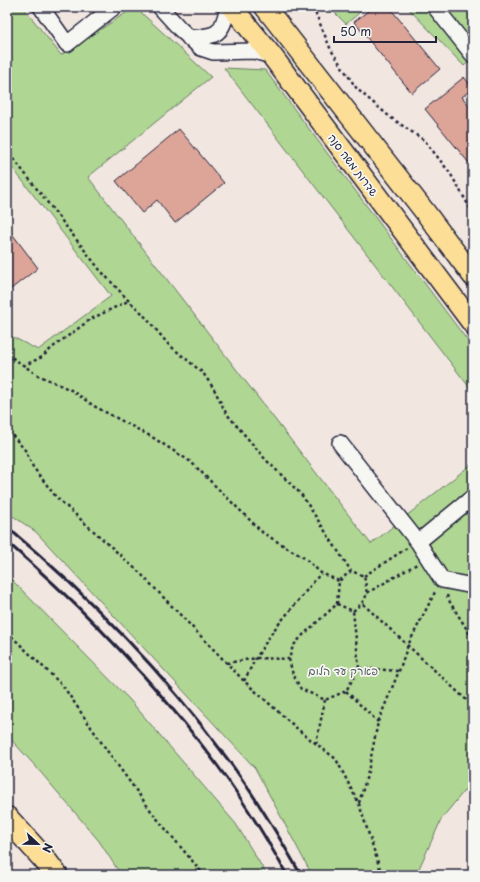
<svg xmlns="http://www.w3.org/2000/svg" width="480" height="882" font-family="'Playpen Sans','Playpen Sans Hebrew',sans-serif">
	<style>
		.green { fill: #afd692; stroke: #687c66 }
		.building { fill: #dda498; stroke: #22223b }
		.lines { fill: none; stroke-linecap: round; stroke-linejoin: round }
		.minor-casing { stroke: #22223b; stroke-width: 18 }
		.major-casing { stroke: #22223b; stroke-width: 23 }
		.highway-casing { stroke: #22223b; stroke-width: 25 }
		.path { stroke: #22223b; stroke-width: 2.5; stroke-dasharray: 3 3; stroke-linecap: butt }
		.minor { stroke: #f6f6f2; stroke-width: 15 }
		.major { stroke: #fcde96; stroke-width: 20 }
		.highway { stroke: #fcde96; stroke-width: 22 }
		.rail { stroke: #22223b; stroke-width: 3 }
		.labels { text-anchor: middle; stroke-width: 3.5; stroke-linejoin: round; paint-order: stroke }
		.street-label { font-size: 11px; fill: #22223b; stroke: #f6f6f2 }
		.park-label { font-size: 11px; fill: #4c5855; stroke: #f6f6f2 }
	</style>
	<rect width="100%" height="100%" fill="#f1e6e0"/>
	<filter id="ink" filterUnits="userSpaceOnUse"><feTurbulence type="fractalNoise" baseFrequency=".025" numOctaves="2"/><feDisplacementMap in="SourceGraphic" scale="8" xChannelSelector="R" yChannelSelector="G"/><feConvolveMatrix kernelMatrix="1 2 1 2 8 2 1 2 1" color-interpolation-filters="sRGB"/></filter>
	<g filter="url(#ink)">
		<path class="green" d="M7,7h16l38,48 74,-48 76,70 -123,100 283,367 102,-81v317l-31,38 -26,57h-104l-57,-107 -219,-236 -29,-20v-178l31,16 73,-54 -103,-134h-1z
			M329,7h37l-20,17z
			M407,7h66v51l-9,8z
			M224,68l41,2 208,278v44z
			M7,575l122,124 107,125 31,51h-146l-22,-34 -62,-73 -30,-33z"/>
		<path class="building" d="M373,7h16l51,62 -28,24 -58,-71z
			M464,77l9,11 -11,9 11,13v58l-48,-59z
			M179,129l45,54 -49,40 -18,-23 -15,13 -26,-32z
			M7,227l31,41 -31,24z"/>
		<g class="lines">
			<defs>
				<path id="minor" d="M41,7l26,37 47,-37
					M160,7l20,22 21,19 12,4 41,-1 18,5
					M435,7l38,48
					M189,38c29,-2 32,-2 39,-31
					M340,443l78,99 24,38 31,6
					M418,542l55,-45"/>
				<path id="major" d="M232,7l40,49 201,268
					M265,7l160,205 48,64"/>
				<path id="highway" d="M7,818l38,42 11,15"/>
			</defs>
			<use href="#minor" class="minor-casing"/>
			<use href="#major" class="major-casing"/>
			<use href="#highway" class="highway-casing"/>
			<path class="path" d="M313,7l18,43 26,39 33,28 35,24 25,32 23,40
				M7,149l9,13 84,108 28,30 14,13 26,31 35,29 11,16 12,24 40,47 35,34 50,77
				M7,354l29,20 35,16 23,16 58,31 39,25 72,71 43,26 15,14 18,8
				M23,366l19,-9 11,-10 38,-28 37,-18
				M7,432l6,4 12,14 8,17 23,30 84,76 104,108 57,51 35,27 23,45 23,71
				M364,576l43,-28
				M367,593l50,-29
				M447,595l1,4 25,40
				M337,604l16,7 6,57 -13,23 -21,9 -24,-11 -8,-14 -4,-16 4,-13 10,-11z
				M337,604l2,-23 12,-10 13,5c4,19 5,22 -11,35
				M363,604l110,102
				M7,632l56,54 45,66 46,63 50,60
				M227,663l29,-5 33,1
				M359,668l40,3
				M244,681l12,-23 17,-27 48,-58
				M346,691l32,31
				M316,744l9,-44
				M359,803l9,-31 10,-50 21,-51 9,-26 27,-53"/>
			<use href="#minor" class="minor"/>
			<use href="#major" class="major"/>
			<use href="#highway" class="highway"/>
			<path class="rail" d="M7,527c81,68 156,145 219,230 28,37 52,78 75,118
				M7,542c65,56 124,116 178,182 11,14 22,27 32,41 26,35 49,72 70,110"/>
		</g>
	</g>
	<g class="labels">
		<g class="street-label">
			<text transform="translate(353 165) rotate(53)" y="4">שדרות משה סנה</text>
		</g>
		<g class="park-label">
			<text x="343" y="675">פארק עד הלום</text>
		</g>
	</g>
	<rect width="480" height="882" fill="none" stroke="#f6f6f2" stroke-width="24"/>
	<rect x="12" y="12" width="456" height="858" fill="none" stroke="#22223b" stroke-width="1.5" filter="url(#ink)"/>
	<g transform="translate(38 844) rotate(112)" stroke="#f6f6f2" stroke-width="3" paint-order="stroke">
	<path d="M0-3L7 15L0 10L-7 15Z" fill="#22223b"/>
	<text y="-6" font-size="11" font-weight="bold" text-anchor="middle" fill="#22223b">N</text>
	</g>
	<path d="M334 36v6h102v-6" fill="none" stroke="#22223b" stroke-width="2"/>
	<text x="340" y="36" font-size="12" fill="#22223b" stroke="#f6f6f2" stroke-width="3" paint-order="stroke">50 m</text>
</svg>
